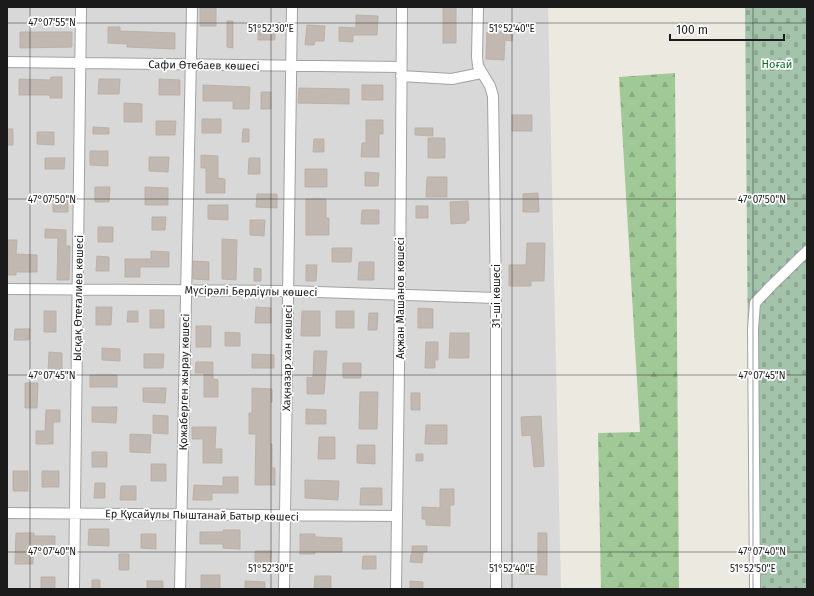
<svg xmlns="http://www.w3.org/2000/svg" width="814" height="596" font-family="'Fira Sans',sans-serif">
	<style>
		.residential { fill: #d9d8d8 }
		.forest { fill: url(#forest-firs) }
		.cemetery { fill: url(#cemetery-stones) }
		.building { fill: #c0b8b1; stroke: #bcb1a4 }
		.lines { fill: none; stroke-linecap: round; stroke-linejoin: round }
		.minor-casing { stroke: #a2a2a2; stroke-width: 12 }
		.minor { stroke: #fff; stroke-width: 10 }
		.ticks { fill: none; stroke: #1b1b1b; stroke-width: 1; stroke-opacity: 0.45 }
		.labels { text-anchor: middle; stroke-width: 3.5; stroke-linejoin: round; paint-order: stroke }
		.park-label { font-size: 11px; fill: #117022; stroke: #fff }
		.street-label { font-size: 11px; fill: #1b1b1b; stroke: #fff }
		.ticks-label { font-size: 10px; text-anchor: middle; fill: #1b1b1b; stroke: #fff; stroke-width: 3.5; stroke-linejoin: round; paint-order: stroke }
	</style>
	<defs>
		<pattern id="forest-firs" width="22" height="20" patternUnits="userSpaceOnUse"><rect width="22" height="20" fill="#a1c998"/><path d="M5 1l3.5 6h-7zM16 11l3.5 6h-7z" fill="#8aac82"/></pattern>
		<pattern id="cemetery-stones" width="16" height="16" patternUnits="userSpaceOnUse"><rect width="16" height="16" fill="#a3c3ab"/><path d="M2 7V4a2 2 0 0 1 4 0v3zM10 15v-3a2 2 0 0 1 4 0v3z" fill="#8ca793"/></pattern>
	</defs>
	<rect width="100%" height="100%" fill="#ece9e1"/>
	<path class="residential" d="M7,7h541l13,582h-554z"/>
	<path class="forest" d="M675,73l4,516h-78l-3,-156 42,-1 -21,-355z"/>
	<path class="cemetery" d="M745,7h62v582h-57z"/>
	<path class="building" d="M443,7h13v36h-13z
		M200,8h16v18h-16z
		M356,15l22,1 -1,19h-24v7l-14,-1v-14l17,1z
		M227,21h6v27l-6,-1z
		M307,25l18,1 -1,15h-9l-1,4h-9z
		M258,26h17v14h-17z
		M108,27h12v4l55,2v16l-48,-2v-3l-19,-1z
		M20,32h52v15l-52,1z
		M487,32h26l-1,9 -7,-1 -1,20 -18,-1z
		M51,77h11v21h-12v-3h-31v-16l31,1z
		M99,79h21l-1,15h-21z
		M159,79l21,1v15h-21z
		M203,85l47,2 -1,22h-16v-8h-30z
		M362,85h21v15h-21z
		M299,88l50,1v15l-51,-1z
		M261,92h10v17h-10z
		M124,103l18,1v18h-18z
		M512,115h20v16h-20z
		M202,119h19v14h-19z
		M366,120h17v14h-4v23h-18l1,-14h4z
		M156,121h20l-1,14h-19z
		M93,127l16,1v6h-16z
		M415,128h18v8l-18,-1z
		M7,129h6v16h-6z
		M243,129h6v13h-7z
		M37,132h17v13l-17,-1z
		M428,138h17v20h-17z
		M314,139h10v13h-11z
		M90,151h18v15l-18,-1z
		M201,155l17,1v22l7,1v14h-19v-25h-5z
		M149,157h20l-1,15 -19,-1z
		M45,158h20l-1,11h-19z
		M249,158h11v16h-12z
		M305,169h22v18h-22z
		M365,172l14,1 -1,13h-13z
		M427,177h20v20h-21z
		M95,187h15l-1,15h-14z
		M145,187l23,1v17h-23z
		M538,193l1,19h-16v-18z
		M257,194h20v14l-21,-1z
		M53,197h15v15h-15z
		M306,199h20v19h3v17h-23z
		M468,201l1,19 -3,1v2l-15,1 -1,-22z
		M208,205h20v15l-20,-1z
		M416,206h12v12h-12z
		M362,210h17v14h-18z
		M152,217h14l-1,13h-13z
		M250,220h15l-1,16 -14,-1z
		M98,227h15v15h-15z
		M45,229l21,1v16h4l-1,34h-12l1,-42h-13z
		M222,239l15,1 -1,40 -14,-1z
		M8,240h9l-1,14 21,1v17h-21v3h-8z
		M527,243h18l-1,38h-13v5h-22v-21h17z
		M332,248h20l-1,14h-19z
		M151,251l18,1v15h-29v10h-15v-18h26z
		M97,256l12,1v14h-13z
		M193,261l16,1v18l-16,-1z
		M359,262h15v18h-16z
		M306,265h11l-1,16h-10z
		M254,268l7,1v12h-7z
		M96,307h16l-1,18h-15z
		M256,307l15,1v15h-16z
		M418,308l15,1v19h-15z
		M150,310h14v18h-14z
		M44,311h12v21h-12z
		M128,311h10v11h-11z
		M302,311h18v25h-19z
		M336,311h18v17h-18z
		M369,313h9l-1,17h-9z
		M196,326h15v21h-15z
		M15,329h15l-1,11h-15z
		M225,332l15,1v13h-15z
		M450,333h19v25h-20z
		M426,342h12v18h-3v8h-10z
		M102,348l18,1v12l-18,-1z
		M314,351h13l-3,43h-17v-17l6,1z
		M49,352l13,1v19h-14z
		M144,354h20l-1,14h-19z
		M252,354l22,1v13h-22z
		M196,362h17v17l5,1v17h-14v-24h-9z
		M343,363h18v15h-18z
		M90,375h27v12h-27z
		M25,383h13l-1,25h-12z
		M143,388h23l-1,15 -22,-1z
		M252,388l20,1v13h-2v42h2v24h3v17h-20l1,-51h-7v-21h3z
		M360,392h18l-1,37h-18z
		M411,393h9v17h-9z
		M92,407h25l-1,16 -24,-1z
		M306,409l20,1v14h-20z
		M46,410h14v12h-7v22h-17v-13h9z
		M153,415l15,1v18l-15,-1z
		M541,416l3,50 -10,1 -3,-32 -9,1 -1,-19z
		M426,425h21v19h-22z
		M192,427h24l-1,22h7v14h-19v-24h-11z
		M130,434l21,1 -1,18 -20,-1z
		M319,437h16v22h-17z
		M357,445h18v19l-18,-1z
		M92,452h15v15h-15z
		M416,454h7v7h-7z
		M151,464h15v17h-15z
		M13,471h15v20h-15z
		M42,471h17v16h-17z
		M223,477h15v16h-26v7h-19l1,-15 29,1z
		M305,480l34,1 -1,19 -33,-2z
		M95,483h10v15h-11z
		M121,486h15v14h-16z
		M361,488h21v17h-22z
		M440,489h14v16h-4v21l-24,-1v-6h-4v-12l18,1z
		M89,529h20v17l-21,-1z
		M223,530h17v19l-17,-1v-4h-23v-12h23z
		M16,533h18v3h21v14h-22v14h-18z
		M538,533h9v42l-28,-1v-8h19z
		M141,534h15v15l-15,-1z
		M300,534h15v3l27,1v14h-27v2h-15z
		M412,546h15v6h-4l-1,11 -12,-1 1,-7h1z
		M255,551h16l-1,17h-15z
		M119,554h10v16h-10z
		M363,556h13v13h-14z
		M201,575h19v14h-19z
		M315,576h16v13h-17z
		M41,577h14v12h-14z
		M92,580h8v9h-8z
		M147,581h16v8h-16z
		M245,581l20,1v7h-20z
		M410,581l13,1v7l-13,-1z"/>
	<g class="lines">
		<defs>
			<path id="minor" d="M478,7l-1,50 1,9 12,20 3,10 3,202v291
				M7,62l394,5
				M401,76l51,3 29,-6
				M7,289l281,2 208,7
				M7,513l390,3
				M74,589l7,-582
				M180,589l12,-582
				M284,589l8,-582
				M396,589l4,-294 2,-288
				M755,589l-2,-260 2,-26 16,-17 36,-35"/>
		</defs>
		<use href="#minor" class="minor-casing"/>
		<use href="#minor" class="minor"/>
	</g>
	<path class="ticks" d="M30,7v582M271,7v582M512,7v582M753,7v582M7,23h800M7,199h800M7,375h800M7,552h800"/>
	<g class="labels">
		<g class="park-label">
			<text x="777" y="68">Ноғай</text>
		</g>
		<g class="street-label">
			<text transform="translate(204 65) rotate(1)" y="4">Сафи Өтебаев көшесі</text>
			<text transform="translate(251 291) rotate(1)" y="4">Мүсірәлі Бердіұлы көшесі</text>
			<text transform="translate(496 296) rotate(-90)" y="4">31-ші көшесі</text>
			<text transform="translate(78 298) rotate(-89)" y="4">Ысқақ Өтеғалиев көшесі</text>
			<text transform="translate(400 298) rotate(-90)" y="4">Ақжан Машанов көшесі</text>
			<text transform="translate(287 358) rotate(-89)" y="4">Хақназар хан көшесі</text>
			<text transform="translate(184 382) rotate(-89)" y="4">Қожаберген жырау көшесі</text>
			<text transform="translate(202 515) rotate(1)" y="4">Ер Құсайұлы Пыштанай Батыр көшесі</text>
		</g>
	</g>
	<g class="ticks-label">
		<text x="52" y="26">47°07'55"N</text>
		<text x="271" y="32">51°52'30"E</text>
		<text x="512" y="32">51°52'40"E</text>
		<text x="52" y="203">47°07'50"N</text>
		<text x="762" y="203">47°07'50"N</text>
		<text x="52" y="379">47°07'45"N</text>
		<text x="762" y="379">47°07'45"N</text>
		<text x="52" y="555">47°07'40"N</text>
		<text x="762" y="555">47°07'40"N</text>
		<text x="271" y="572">51°52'30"E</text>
		<text x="512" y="572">51°52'40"E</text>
		<text x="753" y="572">51°52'50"E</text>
	</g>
	<rect width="814" height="596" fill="none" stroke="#1b1b1b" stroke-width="16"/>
	<path d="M670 34v6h114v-6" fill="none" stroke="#1b1b1b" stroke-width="2"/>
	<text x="676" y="34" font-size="12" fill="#1b1b1b" stroke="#ffffff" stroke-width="3" paint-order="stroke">100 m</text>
</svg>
